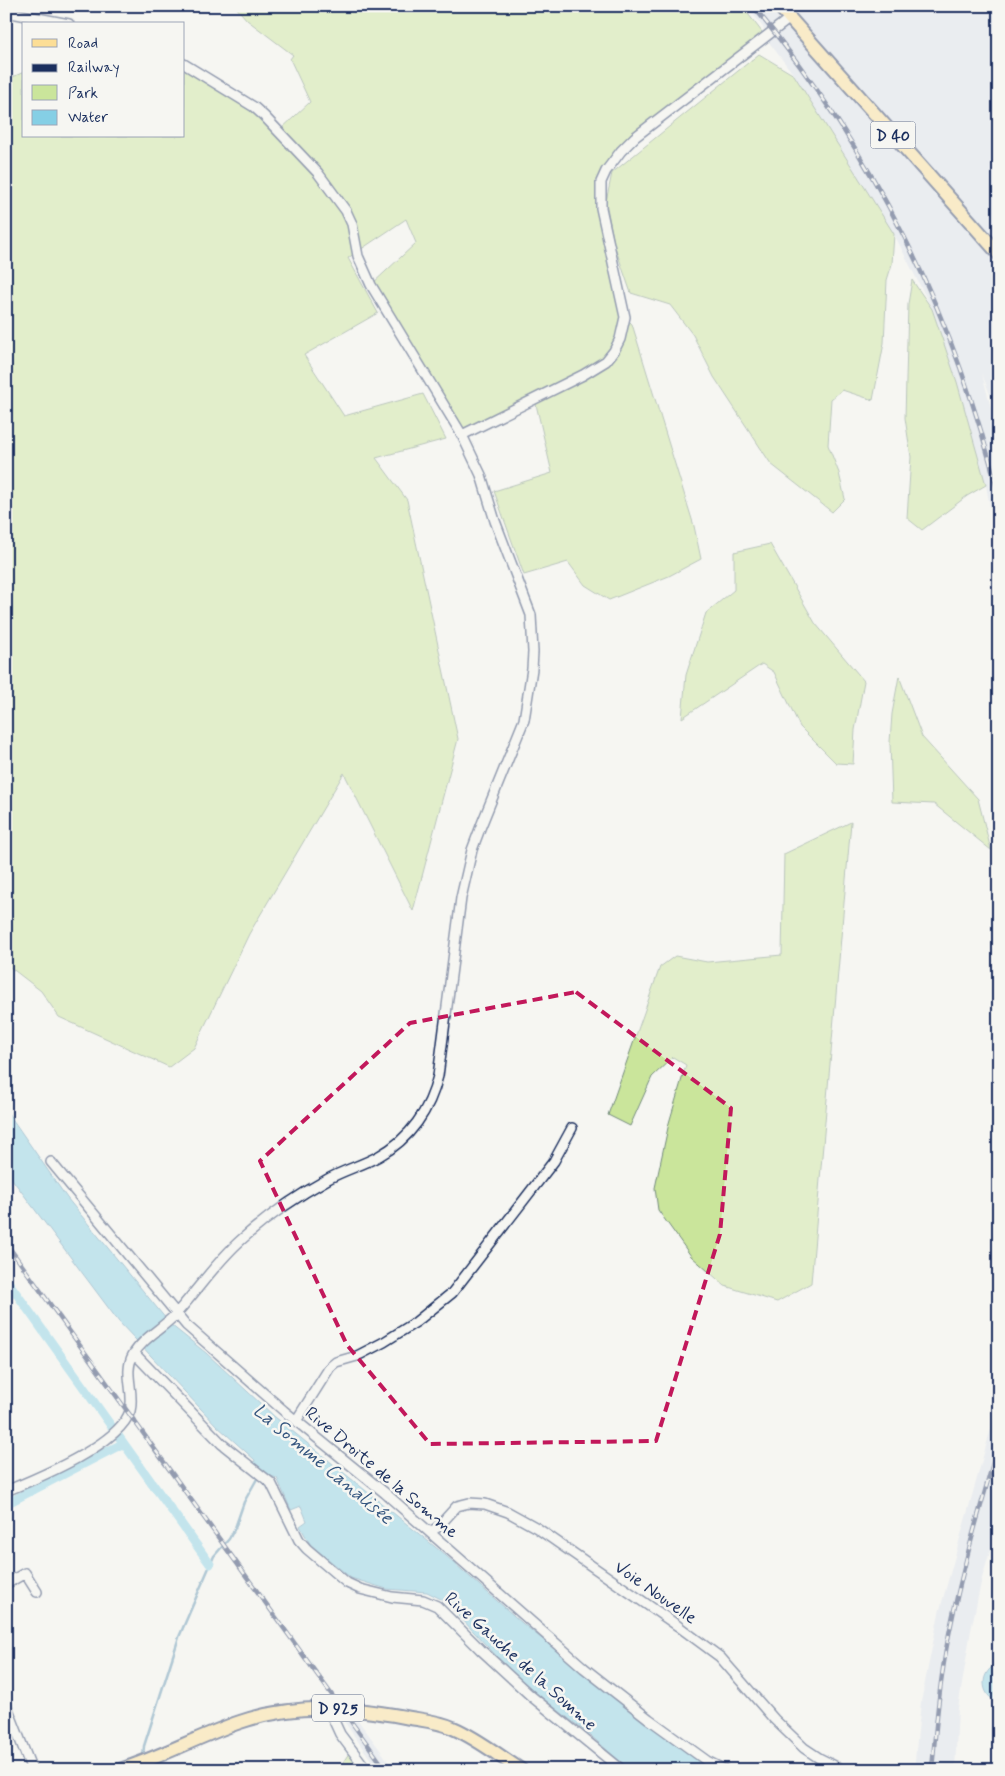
<svg xmlns="http://www.w3.org/2000/svg" width="1005" height="1776" font-family="Mynerve,sans-serif">
	<style>
		.built { fill: #dce2ed }
		.green { fill: #cae59b; stroke: #728a7c }
		.water { fill: #85cfe5; stroke: #5b8faf }
		.lines { fill: none; stroke-linecap: round; stroke-linejoin: round }
		.stream { stroke: #5b8faf; stroke-width: 2.5 }
		.canal { stroke: #85cfe5; stroke-width: 9 }
		.street-casing { stroke: #1b2f5e; stroke-width: 12 }
		.primary-casing { stroke: #1b2f5e; stroke-width: 16 }
		.street { stroke: #f6f6f2; stroke-width: 9 }
		.primary { stroke: #fcde96; stroke-width: 12 }
		.rail-casing { stroke: #1b2f5e; stroke-width: 4.5 }
		.rail { stroke: #f6f6f2; stroke-width: 2.5; stroke-dasharray: 8; stroke-linecap: butt }
		.marked { fill: none; stroke: #c2185b; stroke-width: 4; stroke-dasharray: 10 6; stroke-linejoin: round }
		.labels { text-anchor: middle; stroke-width: 5; stroke-linejoin: round; paint-order: stroke }
		.shield { fill: #f6f6f2; stroke: #5d6b8a; stroke-width: 1 }
		.shield-label { font-size: 16px; font-weight: bold; fill: #1b2f5e }
		.street-label { font-size: 18px; fill: #1b2f5e; stroke: #f6f6f2 }
		.water-label { font-size: 19px; font-style: italic; fill: #365780; stroke: #f6f6f2 }
	</style>
	<rect width="100%" height="100%" fill="#f6f6f2"/>
	<filter id="ink" filterUnits="userSpaceOnUse"><feTurbulence type="fractalNoise" baseFrequency=".02" numOctaves="2"/><feDisplacementMap in="SourceGraphic" scale="10" xChannelSelector="R" yChannelSelector="G"/><feConvolveMatrix kernelMatrix="1 2 1 2 8 2 1 2 1" color-interpolation-filters="sRGB"/></filter>
	<g filter="url(#ink)">
		<path class="built" d="M747,6h21l11,13 19,-13h201v411l-17,-43 17,64v119l-13,-72 -29,-103 -25,-73 -38,-75 -100,-159 -26,-34 16,-13 -5,-9 -14,11z
			M999,1400v122l-17,56 -11,52 -13,78 -3,62h-41l7,-68 18,-89z
			M339,1714l15,1 41,55h-17z"/>
		<path class="green" d="M235,6h507l23,30 -118,91 -41,44 -5,37 24,109 7,7 62,202 7,33 -32,17 -60,24 -24,-15 -17,-23 -44,13 -30,-84 58,-18 -17,-73 -73,35 -91,-150 45,-42 -10,-24 -58,39 30,55 -74,42 40,61 79,-22 23,45 -70,19 31,42 51,239 -45,172 -69,-138 -95,161 -55,114 -25,19 -110,-50 -18,-26 -35,-27v-884l18,-8v64h160v-72l56,34 39,33 31,-29 -20,-43 3,-4 -46,-35z
			M759,54l35,21 100,159 -2,30 -5,16 -3,63 -11,57 -31,-10 -11,9 -3,46 11,28 6,26 -13,13 -61,-48 -57,-87 -21,-42 -23,-30 -39,-12 -17,-49 -8,-42 6,-29z
			M912,280l20,29 25,73 29,103 -19,11 -45,34 -15,-12 4,-61 -6,-39 3,-114z
			M770,544l45,79 49,58 -9,49 -2,34 -17,-1 -36,-36 -26,-55 -12,-8 -80,54 4,-43 20,-62 28,-23v-38z
			M899,676l23,61 56,62 13,51 -57,-46 -42,-2 -2,-60 2,-28z
			M851,822l-40,461 -34,19 -52,-16 -34,-30 -33,-46 -3,-22 14,-65 17,-58 -13,-8 -21,20 -22,49 -22,-11 52,-148 15,-11 32,6 75,-7 2,-101z
			M351,1750l16,20h-29z"/>
		<path class="water" d="M6,1110l61,88 104,127 35,28 69,64 170,138 77,68 93,74 90,68 11,5h-86l-39,-34 -74,-58 -72,-77 -18,-9 -40,-3 -36,-11 -41,-34 -10,-18 7,-5 -6,-15 -10,4 -14,-32 -10,-3 -13,-11 1,-4 -38,-34 -98,-104 -113,-151z
			M999,1613v30c-8,-10 -8,-20 0,-30z
			M999,1663v40c-20,-8 -20,-32 0,-40z"/>
		<g class="lines">
			<path class="stream" d="M143,1758l1,-12 35,-109 35,-81 15,-17 6,-11 9,-26 14,-25"/>
			<path class="canal" d="M6,1279l204,285
				M6,1504l116,-60"/>
			<defs>
				<path id="street" d="M6,12l63,12
					M462,435l121,-60 23,-14 8,-10 6,-12 5,-22 -24,-109v-26l5,-11 15,-20 14,-14 155,-119
					M51,1162l135,163 98,86 101,82 199,175 65,51 58,42 18,9
					M134,1353l88,91 49,39 28,57 8,9 40,34 13,6 32,8 31,3 14,6 44,44 50,46 91,74
					M296,1421l34,-54 6,-5 21,-6 27,-14 32,-20 36,-29 102,-132 18,-33
					M6,1491c32,-13 114,-47 124,-80 5,-19 -7,-38 3,-56 9,-16 28,-26 41,-39 23,-25 42,-54 67,-76 27,-24 56,-44 87,-61 16,-9 35,-14 51,-23 31,-17 51,-46 59,-80l23,-178 11,-48 9,-24 43,-106 8,-51 1,-17 -2,-37 -36,-94 -14,-46 -19,-40 -91,-150 -13,-29 -6,-32 -6,-13 -28,-38 -54,-57 -10,-9 -70,-43
					M430,1532l8,-5 19,-21 12,-3 16,1 23,8 29,16 141,98 42,31 54,62 30,29 15,10 24,12
					M6,1584l19,-11 12,19
					M6,1704l26,66
					M328,1708l12,26 27,36"/>
				<path id="primary" d="M779,6l220,248
					M120,1770c41,-13 79,-34 120,-48 56,-19 108,-15 165,-5 16,3 33,4 48,11 24,10 46,28 68,42"/>
			</defs>
			<use href="#street" class="street-casing"/>
			<use href="#primary" class="primary-casing"/>
			<use href="#street" class="street"/>
			<use href="#primary" class="primary"/>
			<defs>
				<path id="rail" d="M753,6c121,146 201,307 246,491
					M6,1243l380,527
					M932,1770c4,-46 8,-91 17,-136 13,-65 32,-129 50,-192"/>
			</defs>
			<use href="#rail" class="rail-casing"/>
			<use href="#rail" class="rail"/>
		</g>
	</g>
	<path d="M0 0H1005V1776H0ZM576,992l155,116 -11,126 -64,207 -226,3 -83,-99 -87,-184 150,-138z" fill="#f6f6f2" fill-opacity=".55" fill-rule="evenodd"/>
	<path class="marked" d="M576,992l155,116 -11,126 -64,207 -226,3 -83,-99 -87,-184 150,-138z"/>
	<g class="labels">
		<g class="shield">
			<rect x="870.5" y="121.5" width="45" height="27" rx="4"/>
			<rect x="312" y="1694.5" width="52" height="27" rx="4"/>
		</g>
		<g class="shield-label">
			<text x="893" y="141">D 40</text>
			<text x="338" y="1714">D 925</text>
		</g>
		<g class="street-label">
			<text transform="translate(382 1472) rotate(40)" y="6">Rive Droite de la Somme</text>
			<text transform="translate(656 1592) rotate(35)" y="6">Voie Nouvelle</text>
			<text transform="translate(521 1661) rotate(42)" y="6">Rive Gauche de la Somme</text>
		</g>
		<g class="water-label">
			<text transform="translate(324 1463) rotate(40)" y="7">La Somme Canalisée</text>
		</g>
	</g>
	<rect width="1005" height="1776" fill="none" stroke="#f6f6f2" stroke-width="25"/>
	<rect x="12" y="12" width="980" height="1751" fill="none" stroke="#1b2f5e" stroke-width="2" filter="url(#ink)"/>
	<rect x="22" y="22" width="162" height="115" fill="#f6f6f2" stroke="#9ea6b7"/>
	<rect x="32" y="39" width="25" height="8" fill="#fcde96" stroke="#9ea6b7"/>
	<text x="68" y="48" font-size="15" fill="#1b2f5e">Road</text>
	<rect x="32" y="64" width="25" height="8" fill="#1b2f5e" stroke="#9ea6b7"/>
	<text x="68" y="72" font-size="15" fill="#1b2f5e">Railway</text>
	<rect x="32" y="85" width="25" height="15" fill="#cae59b" stroke="#9ea6b7"/>
	<text x="68" y="98" font-size="15" fill="#1b2f5e">Park</text>
	<rect x="32" y="110" width="25" height="15" fill="#85cfe5" stroke="#9ea6b7"/>
	<text x="68" y="122" font-size="15" fill="#1b2f5e">Water</text>
</svg>
